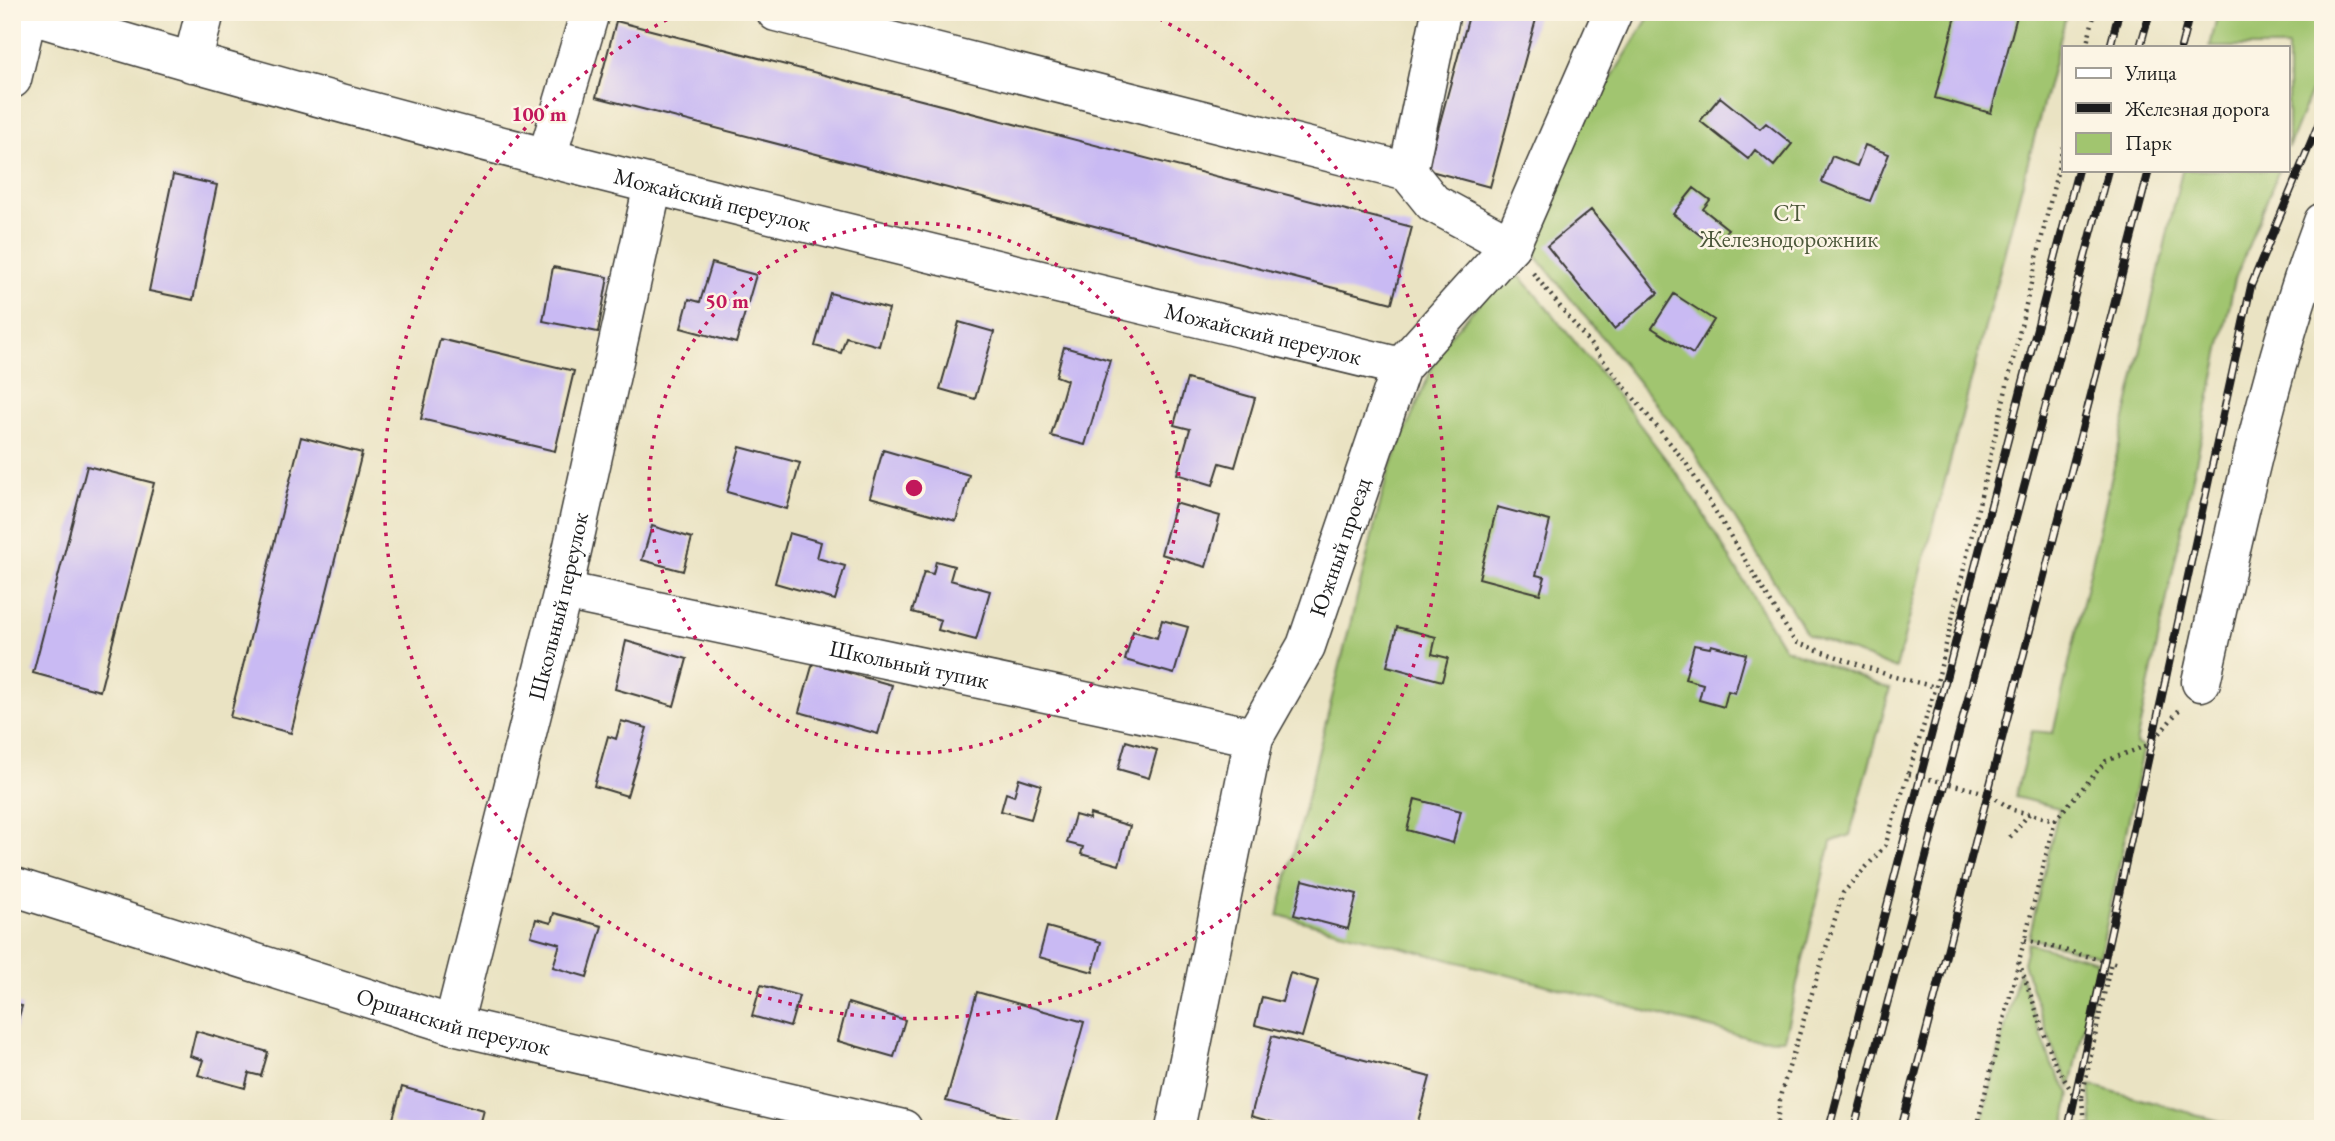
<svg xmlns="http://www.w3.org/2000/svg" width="2335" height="1141" font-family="'EB Garamond',serif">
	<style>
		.green { fill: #a1c56f; stroke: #5e7046; stroke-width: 2 }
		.building { fill: #c9baf3 }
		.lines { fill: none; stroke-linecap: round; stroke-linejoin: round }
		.minor-casing { stroke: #3b3a35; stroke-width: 41 }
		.path { stroke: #3b3a35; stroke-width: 4.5; stroke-dasharray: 2 5; stroke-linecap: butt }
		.minor { stroke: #fff; stroke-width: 38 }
		.rail-casing { stroke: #1c1c1c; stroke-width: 8 }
		.rail { stroke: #fcf5e5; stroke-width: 5; stroke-dasharray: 16; stroke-linecap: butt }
		.ring { fill: none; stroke: #c2185b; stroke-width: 3.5; stroke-dasharray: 3.5 7 }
		.labels { text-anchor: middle; stroke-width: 5; stroke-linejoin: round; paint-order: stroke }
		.street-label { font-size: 23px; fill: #1c1c1c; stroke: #fcf5e5 }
		.park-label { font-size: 23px; fill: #4b5739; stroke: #fcf5e5 }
		.centre { fill: #c2185b; stroke: #fcf5e5; stroke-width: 3.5 }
		.ring-label { font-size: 21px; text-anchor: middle; font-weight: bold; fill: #c2185b; stroke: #fcf5e5; stroke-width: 5; stroke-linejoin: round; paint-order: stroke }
	</style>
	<rect width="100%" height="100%" fill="#fcf5e5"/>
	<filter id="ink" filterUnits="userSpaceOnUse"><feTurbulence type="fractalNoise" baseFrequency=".0143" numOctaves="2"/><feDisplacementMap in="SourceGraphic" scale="14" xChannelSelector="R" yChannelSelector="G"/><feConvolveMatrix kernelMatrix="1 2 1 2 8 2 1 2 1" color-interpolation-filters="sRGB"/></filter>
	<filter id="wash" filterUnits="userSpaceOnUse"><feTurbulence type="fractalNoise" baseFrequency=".00686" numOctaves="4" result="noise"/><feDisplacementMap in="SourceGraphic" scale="28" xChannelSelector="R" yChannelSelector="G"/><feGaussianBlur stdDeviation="1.57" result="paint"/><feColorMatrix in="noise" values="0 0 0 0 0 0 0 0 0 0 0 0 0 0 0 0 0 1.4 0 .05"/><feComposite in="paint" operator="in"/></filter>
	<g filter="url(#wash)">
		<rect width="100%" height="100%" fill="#eae3c3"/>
		<path class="green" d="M1652,12h415l-171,657 -89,-35 -118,-189 -161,-199 26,-75z
			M2218,12h105v49l-35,87v-101h-78z
			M2182,170h97l-44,109 -99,465 8,3 -44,209 -71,-18 30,-130 -44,-11 17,-66 21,2z
			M1507,272l15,6 77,93 88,116 97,161 106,41 -40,146 -19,7 -47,197 -35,-1 -471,-123 109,-439 54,-130z
			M2028,943l70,18 -27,126 -13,-25 -35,-99z
			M2019,971l33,94 18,28 -6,36h-84z
			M2090,1085l158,44h-155z"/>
		<g id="blocks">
			<path class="building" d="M1470,12h68l-48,175 -63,-17z
				M1957,12h61l-27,101 -56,-15z
				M616,21l796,206 -20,76 -796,-206z
				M1720,97l40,32 6,-6 26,21 -18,22 -19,-16 -7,9 -48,-38z
				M1865,145l24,9 -19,47 -48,-19 10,-26 25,10z
				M173,175l44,10 -24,115 -44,-9z
				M1694,188l16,12 -7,9 25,20 -14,17 -41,-32z
				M1591,210l67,83 -44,36 -67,-83z
				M712,263l44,12 -20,68 -55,-15 8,-29 11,3z
				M553,267l55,10 -10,55 -55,-11z
				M830,293l59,16 -10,37 -33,-9 -5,16 -26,-7z
				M1674,294l40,26 -21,34 -41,-26z
				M959,322l35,10 -19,67 -35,-10z
				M440,339l134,32 -19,80 -134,-32z
				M1064,347l46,13 -25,85 -34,-9 16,-56 -11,-4z
				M1187,379l68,19 -20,69 -15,-4 -7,22 -36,-11 13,-45 -16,-4z
				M301,437l61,16 -71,280 -61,-16z
				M740,447l60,16 -13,46 -60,-17z
				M883,450l86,25 -13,46 -86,-24z
				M87,466l67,17 -54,208 -67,-18z
				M1175,503l45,13 -14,51 -45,-13z
				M1497,507l53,14 -14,54 9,2 -5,17 -61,-16z
				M652,526l40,12 -9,33 -41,-11z
				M789,533l32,9 -4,16 28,8 -10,34 -60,-17z
				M936,561l18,5 -4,14 40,11 -14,49 -38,-10 3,-10 -29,-8 12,-40 9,2z
				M1162,620l26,7 -14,47 -49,-14 8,-29 24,7z
				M1397,627l39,10 -4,17 16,4 -6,23 -55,-15z
				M626,641l61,18 -13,47 -59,-17z
				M1694,645l16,3 1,-3 35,9 -11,39 -7,-2 -4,16 -25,-7 4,-16 -18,-5z
				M813,663l79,22 -14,49 -79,-22z
				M621,721l26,7 -20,68 -33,-10 14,-50 8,3z
				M1126,741l31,9 -8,28 -31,-9z
				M1019,778l22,7 -10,34 -30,-8 5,-18 8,3z
				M1415,799l46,12 -8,32 -46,-13z
				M1090,814l40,12 -11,39 -38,-11 2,-7 -16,-4 8,-28 14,4z
				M1303,880l54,14 -9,35 -54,-14z
				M554,913l48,13 -15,51 -34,-10 7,-23 -29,-8 5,-17 15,4z
				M1047,927l54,15 -8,30 -54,-15z
				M1290,973l28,8 -16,56 -47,-12 7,-28 20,5z
				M761,985l38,11 -9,31 -38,-11z
				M977,992l107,30 -30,107 -108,-28z
				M848,1003l57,17 -11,37 -56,-16z
				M12,1004l10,2 -9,31h-1z
				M196,1031l72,21 -7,24 -12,-3 -4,15 -47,-13 5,-15 -13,-4z
				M1272,1036l158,41 -14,52h-119l-46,-13z
				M402,1087l82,23 -5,19h-64l-23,-7z"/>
		</g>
	</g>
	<g filter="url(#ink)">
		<use href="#blocks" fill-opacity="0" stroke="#3b3a35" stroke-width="2"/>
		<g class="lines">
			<defs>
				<g id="minor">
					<path d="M776,12l632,160 25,31 78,42"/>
					<path id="s1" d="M28,14c452,136 914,241 1373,353"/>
					<path d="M192,63l13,-51"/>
					<path d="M12,79l16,-67"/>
					<path d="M547,157l43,-145"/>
					<path d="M1408,172l33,-160"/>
					<path id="s2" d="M563,591l691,146"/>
					<path d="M2201,682c35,-155 67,-311 122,-460"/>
					<path id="s3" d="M12,886l441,139 450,104"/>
					<path id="s4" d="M453,1025l110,-434 90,-406"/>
					<path id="s5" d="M1175,1129l79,-392 52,-91 95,-279 110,-122 102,-233"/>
				</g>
			</defs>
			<use href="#minor" class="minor-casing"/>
			<path class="path" d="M2086,47l9,-35
				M1533,273l153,190 109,179 96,34 45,11
				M1909,774l78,19 26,17 42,10 -79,309
				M2055,820l51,-59 45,-17 28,-34
				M2010,837l19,-23
				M2025,940l93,24
				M2019,962l36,102 19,31 8,2 2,32
				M2082,1097l29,-135
				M1776,1129l5,-36 62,-200 42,-47 51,-159 128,-544"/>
			<use href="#minor" class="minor"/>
			<defs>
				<path id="rail" d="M2110,47l9,-35
					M2140,47l10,-35
					M2181,47l9,-35
					M1829,1129l249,-959
					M1854,1129l254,-959
					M1901,1129l248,-959
					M2068,1129l183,-843 72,-173"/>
			</defs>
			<use href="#rail" class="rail-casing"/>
			<use href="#rail" class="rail"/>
		</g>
	</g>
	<g class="ring">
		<circle cx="914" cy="488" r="265"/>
		<path d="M1150 14A530 530 0 1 1 678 14"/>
	</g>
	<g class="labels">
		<g class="street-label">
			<text dy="8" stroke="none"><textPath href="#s1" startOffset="709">Можайский переулок</textPath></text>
			<text dy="8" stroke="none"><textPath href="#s1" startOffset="1276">Можайский переулок</textPath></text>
			<text dy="8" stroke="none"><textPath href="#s5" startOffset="609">Южный проезд</textPath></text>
			<text dy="8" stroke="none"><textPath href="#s4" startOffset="432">Школьный переулок</textPath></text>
			<text dy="8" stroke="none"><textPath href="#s2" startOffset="354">Школьный тупик</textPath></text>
			<text dy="8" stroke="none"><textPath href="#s3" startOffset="462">Оршанский переулок</textPath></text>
		</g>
		<g class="park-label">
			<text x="1789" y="221">СТ<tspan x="1789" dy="26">Железнодорожник</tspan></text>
		</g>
	</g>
	<circle cx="914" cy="488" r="10" class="centre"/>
	<g class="ring-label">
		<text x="539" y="121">100 m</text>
		<text x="727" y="308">50 m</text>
	</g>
	<rect width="2335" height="1141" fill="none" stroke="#fcf5e5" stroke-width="42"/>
	<rect x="2062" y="46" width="228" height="126" fill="#fcf5e5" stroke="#a29e95" stroke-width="2"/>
	<rect x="2076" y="68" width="35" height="10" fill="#ffffff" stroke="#a29e95" stroke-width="2"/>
	<text x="2125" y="80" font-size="21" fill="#1c1c1c">Улица</text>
	<rect x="2076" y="103" width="35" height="10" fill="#1c1c1c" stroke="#a29e95" stroke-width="2"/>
	<text x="2125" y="116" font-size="21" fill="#1c1c1c">Железная дорога</text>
	<rect x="2076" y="133" width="35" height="21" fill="#a1c56f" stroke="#a29e95" stroke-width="2"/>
	<text x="2125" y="150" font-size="21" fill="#1c1c1c">Парк</text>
</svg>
